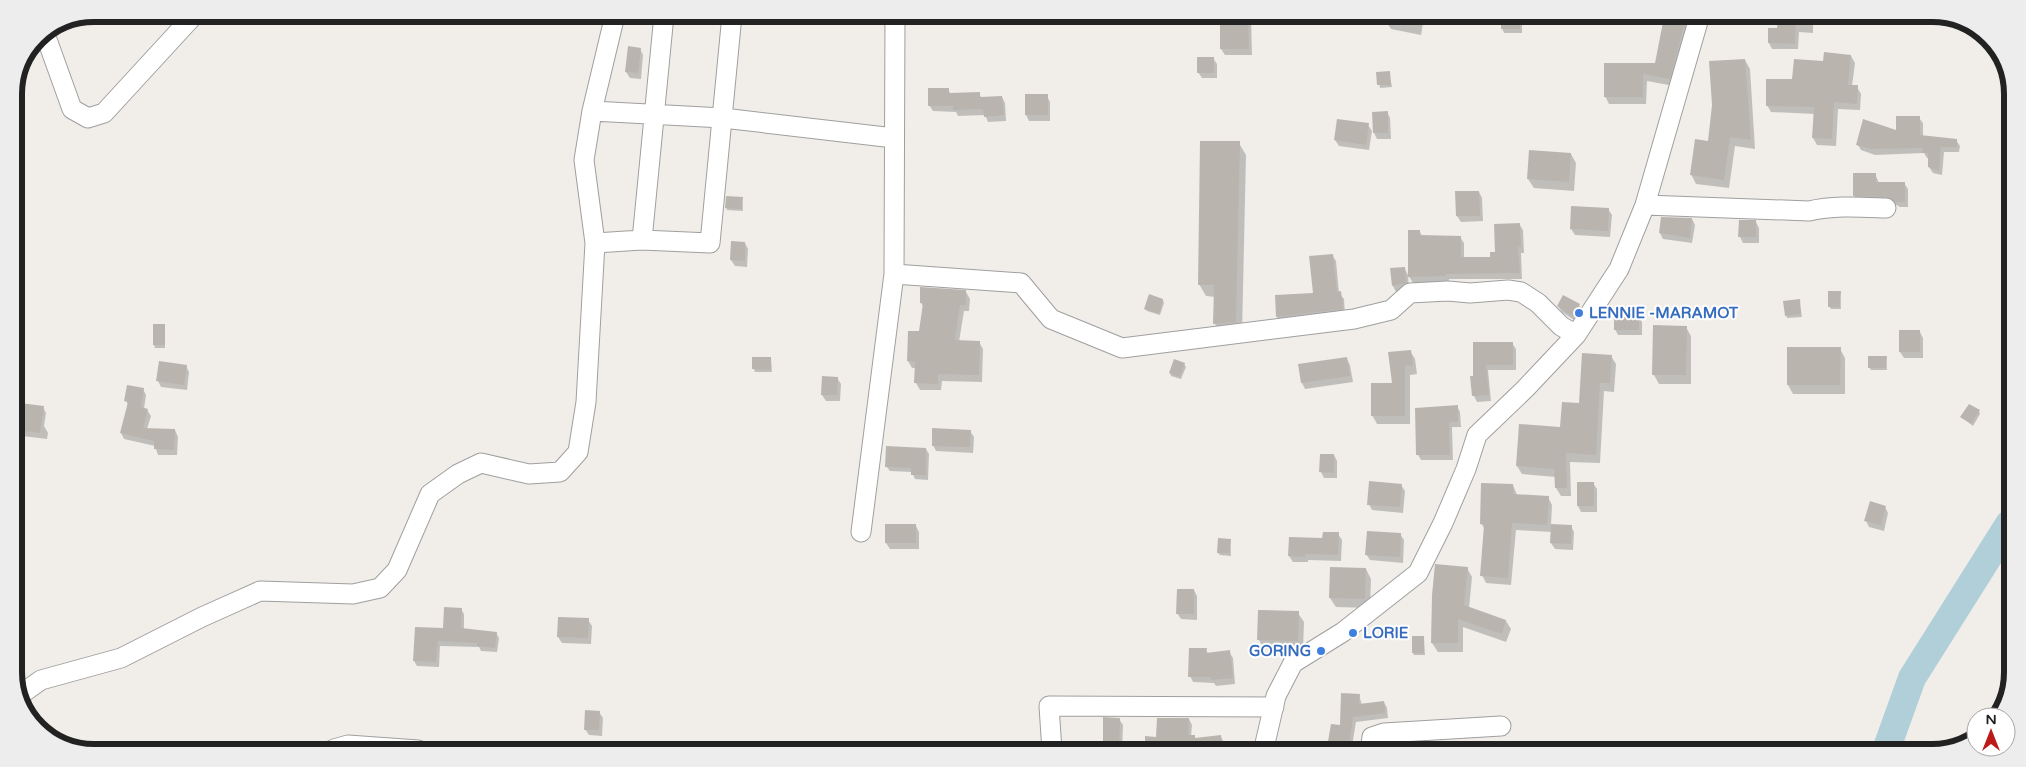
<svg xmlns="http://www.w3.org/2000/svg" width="2026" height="767" font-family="'Varela Round',sans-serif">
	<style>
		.shadow { fill: #0003 }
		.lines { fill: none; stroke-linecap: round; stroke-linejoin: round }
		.river { stroke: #b0cfd9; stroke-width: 28 }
		.building { fill: #bab4af }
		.minor-casing { stroke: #9f9f9f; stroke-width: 21 }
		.minor { stroke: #fff; stroke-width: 19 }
		.shop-dot { fill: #3f7fe0; stroke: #fff; stroke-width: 2 }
		.labels { text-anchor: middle; stroke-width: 4; stroke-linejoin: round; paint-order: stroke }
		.shop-label { font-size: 15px; font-weight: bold; fill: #366cbe; stroke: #fff; text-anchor: start }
		.rim { fill: none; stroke: #222; stroke-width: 6 }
	</style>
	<rect width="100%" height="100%" fill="#f1eeea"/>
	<path class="shadow" d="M1222,16h29l1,39h-27l-4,-6z
		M1387,17h37l-3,18 -30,-6 -5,-8z
		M1661,17l35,1 -22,68 -27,-5 -1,23h-37l-4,-8 51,-31 7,-39z
		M1519,18l3,4v11h-18l-2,-5z
		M1779,18h34v15l-14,-1 -1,17h-26l-3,-6 10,-13z
		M640,49l3,6 -2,24 -11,-1 -4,-6z
		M1851,56l4,7 -3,23 5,1 4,7 -1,16 -22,-1 -2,37 -19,-1 -4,-7 2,-24 -44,-2 -4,-7 26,-24 32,-19z
		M1213,58l4,6v14h-15l-4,-6z
		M1745,60l5,9 5,80 -20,-3 -6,42 -33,-4 -5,-10 18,-32z
		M1389,72l3,15 -12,1 -2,-15z
		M948,90l3,4h28l3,4 20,-1 3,6 1,18 -18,1 -3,-7 -27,1 -2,-4 -23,-1 -4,-6z
		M1047,96l3,6v19h-21l-3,-6z
		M1387,112l3,6 1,21h-14l-3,-6 -1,-20z
		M1919,118l4,5v14l33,3 4,6 -1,6h-15l-2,23 -9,-2 -4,-6v-9h-2l-3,-5 -49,2 -14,-5 -3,-5 40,-13z
		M1368,125l4,6 -3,19 -30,-4 -4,-6z
		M1239,143l7,12 -4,179 -20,1 -7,-11v-27l-9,-1 -7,-12z
		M1571,154l5,9 -2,28 -40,-3 -6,-9z
		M1875,174l4,9h25l4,6v18h-8l-9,-5 -33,-1 -4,-6z
		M1479,192l3,6 1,23 -22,1 -4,-6z
		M742,199l1,12 -16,-1 -1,-3z
		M1608,209l4,6 -2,22 -35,-2 -4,-6z
		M1662,218l30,1 3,6 -3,18 -29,-4 -3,-6z
		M1756,222l3,6v15h-16l-3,-6z
		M1519,224l4,6 1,23h-3l1,26h-73v3l-36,1 -5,-8 1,14 -13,3 -3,-6 -1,-16 13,-1 4,8 11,-45 2,4 38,1 4,6v15h28z
		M732,242l13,1 3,6 -1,18 -12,-1 -4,-6z
		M1332,255l4,6 3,32 5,6 1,16 -64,8 -4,-6 -1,-21 38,-2z
		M966,292l4,7 -1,12h-5l-5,31h20l4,7 -1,33 -40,-1 -1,9h-21l-4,-7v-15h-4l-4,-7 12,-29 4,-24 -3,-5z
		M1840,292l1,17h-10l-2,-3z
		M1163,300l1,3 -4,12 -13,-4 -2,-2z
		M1799,300l3,17 -15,1 -1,-3z
		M1579,305l4,6 -6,11 -15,-10 -4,-6z
		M1638,316l4,6v13h-24l-3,-6z
		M154,325h10l1,3v20h-10l-1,-3z
		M1654,327h32l5,9v48h-32l-5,-9z
		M1920,332l3,6v20h-19l-4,-6z
		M1474,343h38l4,6v21h-28l3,31 -14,1 -3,-6 -2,-18 2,-1z
		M1840,349l5,9v36h-52l-5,-9z
		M1410,351l5,8 2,15 -7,1v49h-33l-5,-9 21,-30z
		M1611,356l5,8 -2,28 -10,-1 -4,72 -30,-1 1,34h-10l-5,-8v-11l-34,-3 -5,-8 45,-38 18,-24z
		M1886,357l1,13h-16l-2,-3z
		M771,358l1,14h-17l-1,-3z
		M1347,359l3,6 3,17 -48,7 -3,-6 -2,-18z
		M1184,364l2,3 -5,12 -10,-3 -1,-3z
		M186,366l3,6 -2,18 -26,-3 -3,-6z
		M837,378l4,6 -1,17h-14l-4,-6z
		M143,389l3,6 -2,14 3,1 4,6 -4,13 28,1 3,7 -1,18h-19l-3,-9 -31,-7 -3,-6 8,-27 -3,-5z
		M1457,406l3,6 1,15h-9l1,33h-32l-3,-5z
		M43,407l3,6 -2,13 4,7 -1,6 -33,-4v-16l4,1z
		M1979,411l1,3 -7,12 -11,-9z
		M970,431l4,6 -1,16 -37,-2 -3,-6z
		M926,449l3,5 -1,26 -13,-1 -3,-7 -22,-1 -3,-4z
		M1334,455l3,6v17h-13l-3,-6z
		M1593,483l4,6v23h-16l-3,-6z
		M1401,485l4,6 -2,22 -31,-3 -3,-6z
		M1513,485l4,10 31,2 4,8 -1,20 20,1 3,6 -1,18 -18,-1 -4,-6 1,-11 -36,-2 -5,55 -25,-2 -4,-8 3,-45 -3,-6z
		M1885,507l3,6 -4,18 -15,-4 -3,-6z
		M916,526l3,6v17h-29l-4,-6z
		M1338,534l4,6 -1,21 -33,-1v2h-15l-4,-6z
		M1400,534l4,6 -1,23 -33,-3 -4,-6z
		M1230,540l1,16 -11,-1 -2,-2z
		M1467,568l5,9 -3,31 37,13 5,8 -5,13 -43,-15v25h-25l-6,-9z
		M1366,569l5,10 -1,29 -34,-1 -6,-9z
		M1194,590l3,6v24l-16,-1 -4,-6z
		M461,609l3,5v15l32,4 3,5 -2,14 -16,-1 -2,-4 -39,-1 -1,21 -22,-1 -3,-5z
		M1298,613l6,9 -1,28 -39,-1 -5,-9z
		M588,620l4,6 -1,18 -29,-1 -4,-6z
		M1424,638l1,17h-11l-1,-2z
		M1206,649l2,5 21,-2 4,6 2,26 -19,2 -2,-3 -21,-1 -3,-6z
		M1359,695l3,10 22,-3 3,6 1,10 -32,4 -5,30h-19l-3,-5z
		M599,712l4,6 -1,18 -13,-1 -4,-6z
		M1105,719h14l4,6 -1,26h-18z
		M1189,719l3,6 -1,11h3l2,4 24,-4 4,6 1,10 -79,-1v-13h11z
		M95,743l15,2 2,4h-40v-4l23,3z"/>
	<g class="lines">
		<path class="river" d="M1885,753l27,-75 97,-154"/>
	</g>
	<path class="building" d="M1220,16h28l1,33h-29z
		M1501,17h19v12h-19z
		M1664,17l22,1 -16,61 -27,-5v23h-39v-34h51z
		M1778,18h18l-1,26 -27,-1v-15h9z
		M628,46l13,2 -3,25 -13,-1z
		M1824,52l27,3 -3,30h10l-1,19 -23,-2 -2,37 -20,-1 2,-31 -48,-1v-27h26l2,-20 29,2z
		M1197,57h17v16h-17z
		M1745,59l6,81 -21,-3 -6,43 -34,-5 5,-36 13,2 4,-36 -3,-44z
		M1390,71l1,14h-14l-1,-13z
		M928,88h21v5l31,-1v5l22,-1 2,19 -20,2 -1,-8 -30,1v-4h-25z
		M1025,94h23v21h-23z
		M1388,111v22h-15l-1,-21z
		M1896,116h24v19l37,4v8h-16l-2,24 -11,-4v-14h-6l1,-5 -52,1 -15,-4 7,-26 33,11z
		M1337,119l32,4 -3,22 -32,-5z
		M1200,141h40l-4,181 -23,2 1,-39h-16z
		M1529,150l42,3 -2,29 -42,-3z
		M1853,173h23v9h29v20h-10l-9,-5 -33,-1z
		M1455,191h24l1,25h-24z
		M726,196l17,1 -1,12 -17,-1z
		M1571,206l38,2 -1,23 -38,-2z
		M1661,217l31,1 -2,20 -31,-5z
		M1739,220h17v17h-18z
		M1520,223l1,24h-3l2,26 -74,1v2l-38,1v-47h12v5l41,1v21h29v-5h5l-1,-28z
		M731,241l14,1v19l-15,-1z
		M1333,254l4,38 4,-1 2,18 -67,8 -1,-22 38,-2 -4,-37z
		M1405,267l1,16 -14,3 -2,-18z
		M920,287l46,3v15h-6l-5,35 25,1 -1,34 -41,-1v10l-24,-1 1,-21 -8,-1 1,-30h11l4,-28h-3z
		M1828,291h13l-1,16h-12z
		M1149,294l14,5 -4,15 -15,-5z
		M1563,295l17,9 -7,13 -16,-11z
		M1800,299l1,15 -16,2 -2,-15z
		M1614,314h25v16h-25z
		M153,324h12v21h-12z
		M1653,325l34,1 -1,49h-34z
		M1899,330h21v22h-21z
		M1473,342h40v23h-27l3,30 -17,1 -2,-20h3z
		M1787,347h54l-1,38h-53z
		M1411,350l2,15 -8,1v50h-34v-33h21l-4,-31z
		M1582,353l30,2 -2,28h-10l-4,72 -30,-2 1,35h-12l-1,-19 -38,-3 3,-42 41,3 2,-25 17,1z
		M1868,356h19l-1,12h-18z
		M752,357h19v13l-19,-1z
		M1347,357l3,19 -49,7 -3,-19z
		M1174,359l11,4 -5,14 -11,-4z
		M159,361l28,4 -3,20 -28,-4z
		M822,376l16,1 -1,18h-16z
		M127,385l17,3 -3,19 7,2 -5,19 32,1 -1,21 -20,-1v-8l-34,-8 8,-31 -4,-1z
		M20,403l24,3 -4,27 -24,-3z
		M1969,404l11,6 -9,14 -11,-7z
		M1458,405v17h-9l1,33h-34l-1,-47z
		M932,428l39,2 -1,17 -38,-1z
		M886,446l40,2v27h-15v-7l-26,-1z
		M1320,454h14v19l-15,-1z
		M1369,481l33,3 -2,23 -33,-2z
		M1577,482h17v24h-17z
		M1481,483l32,1v10l36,2 -2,29 -35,-2 -4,55 -28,-2 4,-51 -4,-1z
		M1870,501l16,5 -5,19 -17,-4z
		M885,524h31v19h-31z
		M1551,524l21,1 -1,19 -21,-1z
		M1367,531l34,2 -1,24 -35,-2z
		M1323,532h16l-1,23 -33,-1v3l-17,-1 1,-19 33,1z
		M1218,538l13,1 -1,14h-13z
		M1435,564l33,3 -4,38 42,15 -4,14 -44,-15v24h-27l1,-48z
		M1330,567l36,1 -1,31 -36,-1z
		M1177,589h17v25h-18z
		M444,607l18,1 -1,20 36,4 -2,16 -18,-2v-3l-39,-2 -2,21 -23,-1 2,-34 28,1z
		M1258,610l41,1 -1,30 -41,-1z
		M558,617l31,1 -1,20 -31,-1z
		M1412,636h12v17h-12z
		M1189,648h18l-1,5 24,-3 3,28 -22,2v-3h-23z
		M1341,693l19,1 -1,10 25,-3 1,12 -32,4 -5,35h-9v-3l-12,-2 4,-23 9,1z
		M585,710l15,1 -1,19h-15z
		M1103,717l17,1 -1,33h-16z
		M1157,718h32l-1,17h7v3l26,-3 2,17 -78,-1v-15l11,1z"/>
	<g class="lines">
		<defs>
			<path id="minor" d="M895,16l-1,258 127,9 30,36 71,29 232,-29 37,-9 19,-17 38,-2 22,2 38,-3 13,2 17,11 23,23 15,9
				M45,34l27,75 16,9 16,-5 91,-99
				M592,111l131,7 171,20
				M1645,205l164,6c25,-6 51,-4 77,-3
				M642,240l22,-225
				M595,243l47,-3 68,3 22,-228
				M861,532l33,-258
				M20,695l21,-15 80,-22 81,-41 58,-26 93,3 27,-6 17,-18 33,-76 28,-20 23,-11 48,11 31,-2 18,-20 8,-50 9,-159 -11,-83 8,-49 23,-96
				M334,749l14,-4 70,5
				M1052,751l-3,-45 225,1
				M1263,752l13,-56 17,-33 50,-31 75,-59 25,-50 23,-54 11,-34 48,-46 51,-54 43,-66 26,-64 54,-187
				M1370,752l2,-15 12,-4 117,-7"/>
		</defs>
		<use href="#minor" class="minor-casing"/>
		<use href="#minor" class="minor"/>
	</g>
	<g class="shop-dot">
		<circle cx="1579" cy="313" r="5"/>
		<circle cx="1353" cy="633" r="5"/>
		<circle cx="1321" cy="651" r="5"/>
	</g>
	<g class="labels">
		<g class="shop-label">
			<text x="1589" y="318">LENNIE -MARAMOT</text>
			<text x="1363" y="638">LORIE</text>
			<text x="1311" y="656" text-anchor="end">GORING</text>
		</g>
	</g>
	<path d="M0 0H2026V767H0ZM94 22H1932A72 72 0 0 1 2004 94V672A72 72 0 0 1 1932 744H94A72 72 0 0 1 22 672V94A72 72 0 0 1 94 22Z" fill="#ededed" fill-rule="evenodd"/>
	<path class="rim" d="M94 22H1932A72 72 0 0 1 2004 94V672A72 72 0 0 1 1932 744H94A72 72 0 0 1 22 672V94A72 72 0 0 1 94 22Z"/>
	<g transform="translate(1991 732)"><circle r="24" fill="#ffffff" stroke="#a7a7a7"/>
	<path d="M0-4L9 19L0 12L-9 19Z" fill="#bb1a18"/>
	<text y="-8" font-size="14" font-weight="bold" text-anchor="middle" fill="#222222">N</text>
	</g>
</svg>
